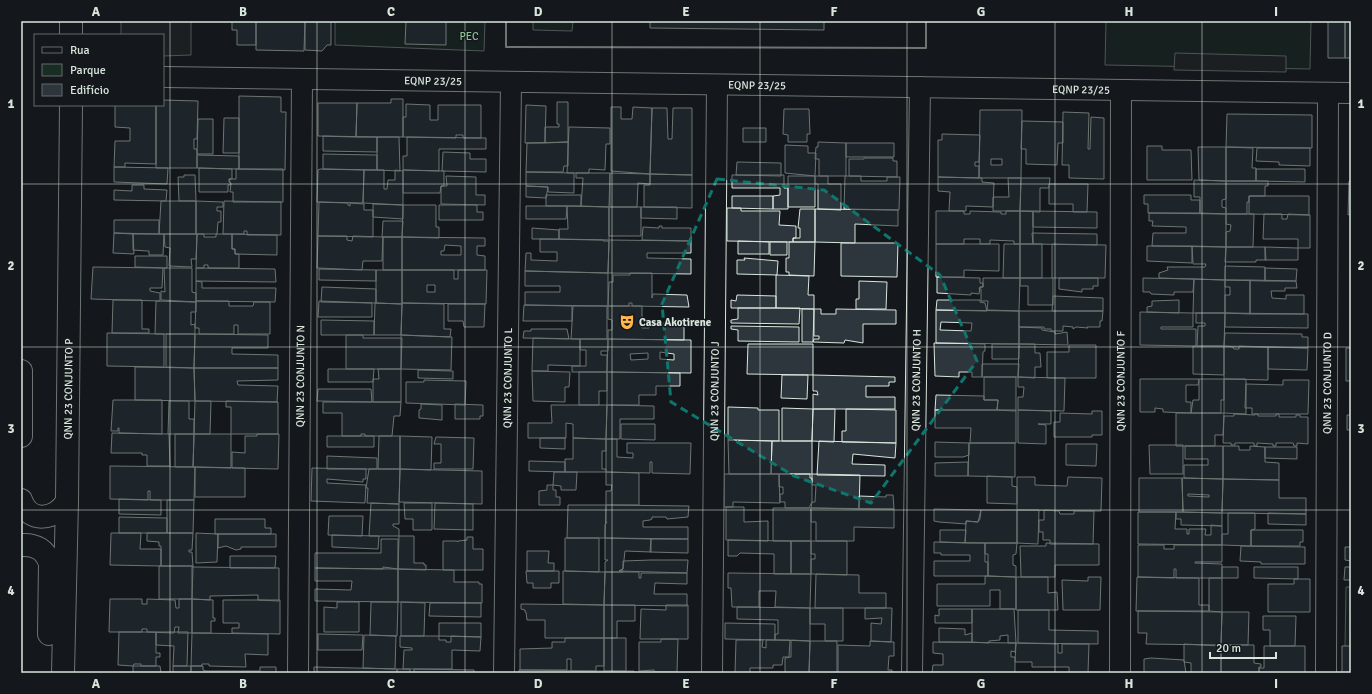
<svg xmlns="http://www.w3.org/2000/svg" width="1372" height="694" font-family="Signika,sans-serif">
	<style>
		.green { fill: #1a2d24; stroke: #939e99 }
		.parking { fill: #24282b; stroke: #939e99 }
		.building { fill: #2c363c; stroke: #d8e6dc; fill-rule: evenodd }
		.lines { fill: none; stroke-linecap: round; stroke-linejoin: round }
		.minor-casing { stroke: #d8e6dc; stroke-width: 22 }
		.secondary-casing { stroke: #d8e6dc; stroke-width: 24 }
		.minor { stroke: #14181c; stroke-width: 20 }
		.secondary { stroke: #14181c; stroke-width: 22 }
		.wall { stroke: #d8e6dc; stroke-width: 2 }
		.marked { fill: none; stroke: #0f766e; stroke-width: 3; stroke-dasharray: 8 5; stroke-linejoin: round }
		.grid { fill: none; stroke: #d8e6dc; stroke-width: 1; stroke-opacity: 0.55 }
		.labels { text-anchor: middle; stroke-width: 3; stroke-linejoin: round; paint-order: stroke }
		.park-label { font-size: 11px; fill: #8ac095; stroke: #14181c }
		.street-label { font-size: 11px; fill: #d8e6dc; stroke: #14181c }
		.poi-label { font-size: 11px; font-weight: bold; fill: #d8e6dc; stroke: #14181c; text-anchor: start }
		.neatline { fill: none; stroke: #d8e6dc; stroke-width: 1.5 }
		.grid-label { font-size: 13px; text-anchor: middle; font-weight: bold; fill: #d8e6dc }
	</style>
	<rect width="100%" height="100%" fill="#14181c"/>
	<path class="green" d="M335,21h150l-1,30 -149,-6z
		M533,21h40l-1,10 -39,-1z
		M1106,21h205l-1,48 -205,-4z
		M1346,587h5v60h-6z"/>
	<path class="parking" d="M121,21h70v34l-28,1v-21h-42z
		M1175,53l111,3v16l-112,-2z"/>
	<path class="building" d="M232,21h24v24h-19v-15h-5z
		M256,21h49l-1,30 -48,-1z
		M305,21h26v24h-4l-5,6 -17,-1z
		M406,21h40v24l-41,-1z
		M650,21h174v9l-174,-2z
		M1328,21h17v37h-17z
		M1345,21h6v37h-6z
		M239,96l42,1v15h5l-1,58 -46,-1z
		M391,99h12v38h-47l1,-34h34z
		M163,100l35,1 -1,38h-3v10h3v19h-41v-63h7z
		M557,102h11v40l-23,1v-16h14v-3h-2z
		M318,103h39l-1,34 -38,-1z
		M406,104l24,1v15h8v-15h43v33h-18v-3h-7v3l-53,-1v-20h3z
		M115,105h41v59l-31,-1v4h-11l1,-26h15v-13l-15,-1z
		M526,105l20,1 -1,37h-20z
		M611,107h10v12h11l1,-12 19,1 -2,66 -39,-3z
		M652,108h15l1,31h4l1,-31h19v67l-42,-1z
		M784,109h25l1,25h-3v8h-19v-7l-5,-1z
		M980,110h42l-1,68h-42zM991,159h11v6h-11z
		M1063,112l26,1 -1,36h2l1,-32 13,1v61l-35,-1v-13h-7z
		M1227,114l85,1v33l-86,-1z
		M224,118h15v35h-16z
		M198,119h15v35h-16z
		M1022,121l41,1v21h-5l-1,22 -31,-1v-15h-5z
		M569,127l41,1v16h-4l-1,26 -16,-1v4h-22z
		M743,128h23v14h-23z
		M942,134l38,1 -1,27h-4v4h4v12l-41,-1v-37h4z
		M323,136l54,1v15l-54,-1z
		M377,137h22l1,34 -23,-1z
		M407,137l79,1v11h-47v22l-36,-1v-14h4z
		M568,142v24h-4l-1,6h-37l1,-29z
		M818,142l28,1v33h-27v-17h-4l1,-12h2z
		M846,143h48v14h-48z
		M785,145l23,1v7h8l-1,23 -30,-3z
		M1147,146h15v4h29l1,30h-45z
		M1198,147h28v34l-27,-1z
		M1226,147l27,1 -1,20h4v13h-30z
		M1257,148h53v18l-31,-1v-3l-23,-1z
		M443,152l27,1v6h16v13l-44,-1z
		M323,154l54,1v15l-54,-1z
		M197,155l42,1v13l-42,-1z
		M864,158h29v3h4v16l-48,-1v-17h15z
		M737,162l44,1v13l-45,-1z
		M114,167l54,1 -1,16 -53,-2z
		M199,168l33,1v10h-3l2,6h-3v7h-29z
		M236,169h47v33h-50v-10h-3l1,-9 -2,-1v-3h7z
		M320,169l44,1 -1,33 -46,-1 1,-32z
		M1256,169h49v13l-49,-1z
		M364,170h20v19h3l1,-9h7v-10l8,1v34l-40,-2z
		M403,170l41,1v15h-3l-1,7h-37z
		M526,172l48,1v20l-26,-1v-5l-22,-1z
		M576,173h34l-1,34 -28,-1 2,-28h-7z
		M610,173l40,1v10l-12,-1 -1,24h-27z
		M650,174l42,1v33l-48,-1v-22h6z
		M184,175h11l1,26h-17l-1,-24h6z
		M732,175h52v13h4v21h-15v-13l7,-1v-7h-48z
		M446,176l30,1v18h9v10l-44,-1v-18h6z
		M788,176h27v31h-27z
		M815,176h13v8h13v26l-23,-1v-25h-3z
		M845,176h16v5h26v-4h13l-1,33 -55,-1z
		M938,177l44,1v4l12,1 -1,24 -27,-1v5h-17l1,-19 -12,-1z
		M1008,178h13l-1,33h-27v-14h16z
		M1021,178h29l-1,10h-9v24l-20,-1z
		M1194,180l32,1v18l-4,1v7l4,1v6l-26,-1v-16h-6z
		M1226,181h42v5h-3v10h-16v6h-2v12h-21z
		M1349,181l2,1v32l-3,1z
		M1049,184h39l-1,28h-14v-8h-24z
		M132,185h12v4l23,1 -1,11 -52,-1v-10l18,1z
		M526,186l22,1 -2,11 -20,-1z
		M546,195h35v11h-35z
		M1144,195h47v5h9v13h-52v-9h-4z
		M732,196h41v13l-41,-1z
		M1249,196h60v19l-60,-1z
		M161,201h35v33h-37z
		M196,201l27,1v5h-6v4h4v11h-3l-1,12h-21z
		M224,201l57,1v33h-34v-4h-3v3h-21z
		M319,202l29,1v2l2,1v-3l14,1v6h9v27l-55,-1z
		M373,204l30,1v14l-30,-2z
		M403,205h33v22h3v11l-37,-1z
		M439,205h38v7h6v8h-44z
		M526,206h41l-1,13h-40z
		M567,206l42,1v33l-50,-1v-10h9z
		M609,207h32v29h-32z
		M641,207h36v12l-36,-1z
		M727,208h14v3h39l-1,14 17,1v12h-3v4l-66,-1z
		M800,209h15v33h-22v-4h7v-10h-2z
		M815,209l83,1v16l-43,-2v19l-40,-1z
		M936,211h28v3h6v-3l31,1v2h5v-3h14v33h-6v-3l-24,-1v4h-10v-5h-16v5h-28z
		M1020,211h13v33h-13z
		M1033,211l64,1v16l-64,-1z
		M1149,213l77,1v33l-74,-1 1,-13h33v-6l-34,-1 1,-5h-4z
		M1226,214h28l-1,33h-27v-15l4,-1 1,-6 -5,-1z
		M1264,214h18v5h5l1,-5 22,1v33h-12v-9h-35z
		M114,220h45v14l-45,-1z
		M383,221h20l-1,16h-20z
		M659,226h3v2h29v13l-49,-1 1,-13 16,1z
		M532,228l27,2v9h-27z
		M114,233l19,1 1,20 -21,-1z
		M1032,233l65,1v11l-64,-1z
		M133,234h31l-1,21h-14v-4h-2l-14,-1z
		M164,234h33l-1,25h-5l1,8 -23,-1 1,-18 -5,-1z
		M197,234h7v3h12v-3h16v15h3v5h4v14h-31v-3h-4v3h-8z
		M232,234l45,1v20l-42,-1v-5h-3z
		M318,236h29v4l5,1 1,-5 30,1 -1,24h-19l-1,9 -45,-2z
		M383,237h19v33h-19z
		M402,237l83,1v8h-8v9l8,1v14h-83zM445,245l16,1v9h-20v-4h3z
		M540,239l63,1v1h6l-1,32 -83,-2 1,-18h5v7l26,1v-9h-17z
		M609,240l82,1v12h-44v5l44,1v15l-83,-1z
		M738,241l31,1v12h-31z
		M770,242h17v13h-17z
		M789,242h26l-1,34 -25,-1v-3h-3v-14h3z
		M841,243h57l-1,34 -56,-1z
		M936,244h63v27l-35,-1v7h-28z
		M1004,244h16v34h-17z
		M1020,244h22v34h-22z
		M1052,244l54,1 -1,33h-53z
		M1147,246h45v17l-45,-2z
		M1192,246l34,1 -1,33 -66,-2v-5l9,-3 -1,-3h38l1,-3h-13z
		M1226,247h39l1,13h-10v2h-31z
		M1265,247l33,1v12h-33z
		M135,256h32v12l-32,-1z
		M744,258l34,3 -1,14 -40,-1v-14h8z
		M1225,266l40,1v14l-40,-1z
		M93,267l70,1 -1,20h-12v3l10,2v8l-69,-2z
		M164,268h28v24l4,1v9l-35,-2v-9l4,1z
		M196,268l79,1 1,13 -80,-1z
		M1265,268l32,1 -1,12h-31z
		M319,269l57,1v11l-57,-1z
		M376,270h26v34l-26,-1z
		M402,270h52v9h4v-9h29l-1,34 -84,-1zM427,285h8v7h-8z
		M525,271l83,2v33l-83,-1v-13h35v-6h-35z
		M630,273h22v25l1,-4 34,1 2,12 -57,-1v-3h-3v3h-21l1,-24h4v-7h17z
		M776,275l33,1 -1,19h6v14l-38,-1z
		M937,277l43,1v5h3v4h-3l-1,7 -8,-1v2l-34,-2z
		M983,278h37l-1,33 -32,-1 1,-9h-7v-12h-2l1,-2h3z
		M1020,278h33v27h-25v-19h-8z
		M1059,278h39v8h-5v3h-11v3l-23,-3z
		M1143,278l51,1 -1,13h-19v3l-23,-1 -1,-2h-7z
		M1194,279l31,1v33h-32z
		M1225,280h25v34l-25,-1v-18h5v-8h-5z
		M1250,280l46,1 1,7h-12v3h-14l1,7 14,1v-4h18v19h-54z
		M196,281l6,1v6h74l-1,14 -79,-1z
		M859,281l28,1 -1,27h-30v-10h3z
		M322,287l54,2v14l-55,-1z
		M737,295l39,1v12h-45v-8l5,1z
		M1053,296l50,2v13h-51z
		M113,300h29v29h7v4h-37z
		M937,300h43v2l5,1 2,8 -51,-1z
		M1179,300v13l-32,-1v-5l5,-1v-5z
		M156,301l40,1v10h-5v13l4,-1v10h-40z
		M196,301h33v5h24l1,-4h16v32h-32v-9h-4v9h-35v-6h-4z
		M319,301l53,2v14h-54z
		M375,303l27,1 -1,31h-27z
		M402,303l42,1v25h7l-1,8 -49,-2z
		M448,304h37l-1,23h-20l-1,-6h-15z
		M524,305l48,1v15h-49z
		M573,306h34v33h-36z
		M608,306h34v22h7v-3h35v15l-76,-1v-9h4v-10l-4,-1z
		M738,308h62l-1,16 -68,-1v-3l7,-1z
		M802,309h12l-1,33h-11z
		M814,309h7v5h15v-5l60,1v14h-33v19l-18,-3 -1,3 -31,-1 1,-3h5v-3h-5z
		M936,310l83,1v33l-83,-1zM941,322l31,1 -1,8 -31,-1z
		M1019,311h84l-1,10h-2v6h-13l1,1 -12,-1 -3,2v-2l-10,-1v5h-12v-2h-7v-2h-25z
		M1140,312l53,1v14h-32v2h35v17l-56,-1z
		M1196,313h29l-1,33h-27l1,-20h7v-3h-9z
		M1225,313l83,1v14l-83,-1z
		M321,320l53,1v14h-53z
		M731,326l68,1v15l-61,-1v-11l-7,-1z
		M1019,327l23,1v2l13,2v2l12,-2 1,13 -49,-1z
		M531,329h36l2,10 -46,-1 1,-7h7z
		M107,333l57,1v33l-57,-1z
		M1225,333l77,1v3h6v11l-84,-2z
		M166,334h29l-1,34 -28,-1z
		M195,334l73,1v13h-36v6l46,1v13h-84z
		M346,335h17v3h39l-1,31h-55z
		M401,335l51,2 -1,33 -50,-1z
		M533,338l47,1v27l-32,-1v6h-16z
		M580,339h28v12h-7v4h6v17h-35v-6h14v-16h-6z
		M608,339l83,1v33l-84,-1zM660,352l14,2v6l-14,-1zM648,353v6l-17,1 -1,-6z
		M934,343l51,1v7l-2,1 -1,25h-10v-5h-13v5l-24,-1z
		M748,344h65v31l-66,-1z
		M992,344h27v15h-27z
		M1019,344h16v9h5l1,14h-6v11l-17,-1z
		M1069,345h27v33h-49v-26h22z
		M1193,346h31v29l-31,-1z
		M1224,346l9,1 1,2h5v-3l29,1v33l-44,-1z
		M1268,347l40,1 -1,22 -39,-1z
		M1346,348h5v33h-5z
		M982,364h37l-1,13h-36z
		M135,367l59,1 1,33 -60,-1z
		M194,368h84v12l-41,1 1,4 40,1 -1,16 -82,-1z
		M328,369h46l-1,13h-45z
		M378,369h23v33h-28v-23h6z
		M418,370l35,1v8l-35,-1z
		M532,371l38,1 -1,15h-4v15l-32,-1z
		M579,372h28v19h-8v14h-20z
		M607,372l73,1v13h-24v9h-17v10h-32z
		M782,375h26l-1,24 -26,-1z
		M813,375l82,2v5h-6v4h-23v11h29v12h-82v-15l5,1 -1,-4h-4z
		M984,377h32v34l-19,-1 1,-10h-14z
		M1018,377l47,1 -1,33 -46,-1v-13h5l1,-10h-6z
		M1140,379h59l-1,6h-12v17h5v11l-28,-1v-3l-8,-1v4h-15z
		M1199,379h25v21h-3v13h-30l2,-13h6z
		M1224,379h22v35l-22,-1z
		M424,380l42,1 -1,24 -59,-2v-21h18z
		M1283,380h26l-1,34h-56v-6h-7l1,-24 37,1z
		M318,389h53l1,13 -55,-1z
		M936,395l48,1v4h14l-1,10h-62z
		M113,400h49v34l-43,-1v-5h-1v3h-7z
		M169,401h20v18h5v15h-26z
		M195,401h16l-1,33h-16z
		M226,401l52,1v32h-47v-27h-5z
		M323,402h78l-1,14h-6l-2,20h-27v-2h-4v2h-19v-23h-19z
		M421,404l21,1v15l-23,-2v-8l2,-1z
		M455,404l28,1v11h-3v3h-25z
		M551,405h56l-1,34 -33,-1v-14l-7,-1v15h-38v-15h24z
		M607,405l47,1v13h-34v20h-14z
		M728,407l30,1v2h21v31l-51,-1z
		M782,408l31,1 -1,32h-30z
		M813,409h22l-1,33 -22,-1z
		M846,409l50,1v33l-54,-1v-11h4z
		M935,410h81v33h-46l1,-15h-36z
		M1018,410l33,1v13h-13l8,1v19l-28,-1z
		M1092,411h10v24h-10v2h-38v-15h6v-9l32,1z
		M1176,413h48l-1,22h-8v11h-39z
		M1234,414l21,1v-1h3v2h18v-2h3v3h17v-2h4v2h8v27l-11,-1v3h-3l-1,-3h-17v3h-3v-2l-16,-1v3h-3v-3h-19v2h-4v-2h-8l1,-27h10z
		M1347,415h4v15h-4z
		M621,424h34v16l-34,-1z
		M112,433l57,1 1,32h-23v-11h-5v-2h-31z
		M175,434h19l-1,33h-18z
		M194,434h37v34l-38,-1z
		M257,434h22l-1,35 -46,-1v-16l13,1v-17h12z
		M327,436h47v11h-47z
		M379,436h21v33h-22z
		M400,436l32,1 -1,33 -31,-1z
		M436,437l38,1 -1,31h-39v-6h7v-19h-7z
		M540,438h25v11l-25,-1z
		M573,438l33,1v12h-4v18h4v3h-41v-13h8z
		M606,439h11v18l16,1v-5h-6v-10h64l-1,31 -38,-1v-11h-2v11l-44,-1z
		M728,440l44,1 -1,33h-42z
		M772,441h40v33h-41z
		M819,441l77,2 -1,15 -42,-4 -1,10 33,1v11l-68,-1z
		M935,442l34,1v12l-6,2h-28z
		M969,443h46v34l-47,-1z
		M1066,444h31l-1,22 -30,-1z
		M1149,445h34v29h-33z
		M1185,446h38v33l-39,-1v-13h24v-6h-23z
		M1223,446h16v4h11v-4l15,1v15l14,1v17l-56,-1z
		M1265,447h32v12l-32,-1z
		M327,456l50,2v11h-50z
		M529,461l36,1v10l-36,-1z
		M968,462v14h-33v-13z
		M110,466l85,1 -1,33h-44v-9h-2v9l-38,-1z
		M195,467l50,1v29h-50z
		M312,468l54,1v10h-3v3l-36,-3v4l39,2 -1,18 -54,-2z
		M369,469h31l-1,35 -32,-1 1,-15h-2z
		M400,469l82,2v33l-83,-2z
		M554,472h23l-1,18h-15v-4l-8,-1z
		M606,472l33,1v32h-33v-14h5l1,-6h-6z
		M724,474h55l1,29 -47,-1v5h-9z
		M779,474h31v4h2v24l-3,6h-24v-6h-5v-8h3v-7h-4z
		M812,474l48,1 -1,34 -48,-1 1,-6h3l1,-17h-4z
		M987,476l25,1v9l5,1v17l-30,-1z
		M1017,477h18v8l32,1 1,-9 34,1 -1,33 -84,-1z
		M1139,478h43l1,34h-44z
		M1182,478l41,1 -1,34 -39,-1zM1188,494l21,1v2l-21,-1z
		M1223,479l56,1v18h27v16l-84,-1z
		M547,485h6v5h3v7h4v8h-21v-14l8,-1z
		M886,495h7l1,14h-35v-13l27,1z
		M119,499l42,1v15l-42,-1z
		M167,500h27l-1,33h-26z
		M371,503l28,1v20h-6v2l6,3v7h-30z
		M404,503h28v27h-19v-11h-8z
		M435,503l38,1v26l-39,-1z
		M568,505h38l-1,33h-38z
		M606,505l83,1 -1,11 -21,2 -1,-2h-14v2l-2,1 -7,1v6h45v12l-83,-1v-13l2,-3h-1z
		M726,507h18v15l24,-1v20l-42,-1z
		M773,508h38v33h-38z
		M811,508l83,1v19l-40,-1v14h-38v-19h-5z
		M934,509l47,1 -1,9 -2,3 -12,-1v3l-27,-2 -5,-1z
		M981,510h36v33h-52l1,-22 12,1z
		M1017,510h22l-1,34 -21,-1z
		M1044,510l15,1 1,3h14v-3h20l-1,33h-43v-4h-7v-8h-4v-12h5z
		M1138,512h38l-1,17h12v5h2v-5h17l-1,6h6v-10l11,1v19l-84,-1z
		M1176,512l46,1v13l-41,-1v-6h-5z
		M1228,513h27v16l-4,1v16l-29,-1v-11h6z
		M1268,513l38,1v11l-38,-1z
		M329,516h34l-1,20 -34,-1z
		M119,517l48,1v15h-48z
		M215,519h50v9h6v6h-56z
		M940,530h26l-1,13 -25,-1z
		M1251,530h52v12h-3v4h-49z
		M111,533h30l-1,16h21v17l-51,-1z
		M147,533h46l-1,17h-3v2h3l1,14h-32v-20h-2v-4l-12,-1z
		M196,533l22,1 -1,28 -21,1z
		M218,534h58v13h-35v2l-5,1 -10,-4 -8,2z
		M332,535l47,1 -1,13 -46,-2z
		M399,536h15v27h10v2h2v5l-28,-1z
		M467,537h6v12h10v21h-40v-29h14l1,1v-1l9,-1z
		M565,538h34v34l-34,-1z
		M605,538l46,1v13l-26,-1 -2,18 -4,2h4v1h-18v-10l3,-2h-3z
		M381,539h17v30l-15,-2v2l-68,-1v-15h66z
		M651,539h37v14l-38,-1z
		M728,540l63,1v33h-17v-20l-34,-1 -3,3h-9z
		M791,541h20v33h-20z
		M811,541h36v34l-36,-1v-15h4v-5h-4z
		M934,542l51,1v19h3v14h-54v-15h36v-6h-29v-2h-7z
		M985,543h32l-1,11 -3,1v10l3,1v11l-28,-1v-22h-3z
		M1046,543l53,1v21h-44v12h-34l-1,-31h26z
		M1138,545h26v4h10v-4h48v17h-27v1l27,1v14h-46v-9h-2v9l-36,-1z
		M1241,546l64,1v17h-44v-2l-21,-1z
		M1345,547h6v14l-6,-1z
		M527,551h22l-1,12h6v8h-27z
		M230,556h46l-1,12h-45z
		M651,560h37l-1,13 -68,-2 4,-2v-8z
		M159,566h34l-1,33h-33z
		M192,567l87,1v33l-21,-1v-5l-48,1v4l-18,-1z
		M1222,567h16v11h-16z
		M1254,567h44v12l-44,-1z
		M1345,567h6v13h-7z
		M315,568l83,1v33l-83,-1v-12l36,1 1,-9h-37z
		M398,569l56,1v12h25v2h3v19l-84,-1z
		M526,571h33v12h-8v5h-18v-5h-6z
		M563,571l42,1 -1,33 -41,-1z
		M605,572h34v6h2v-5h46v11l-32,-1 -1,11h33v12l-83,-1z
		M728,573l83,1 -1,34 -35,-1 1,-16h-17v16h-27l-1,-19h-3z
		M816,574l43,1v18h27v15h-71z
		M985,576l31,1v32h-16v-19h-10v16h-53v-22h48z
		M1016,577h32v16l9,-1 1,18h-42z
		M1088,577h13l-1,33h-37l-1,-30 26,1z
		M1137,577l62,1v27h10v6h-73z
		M1209,578h13v34l-13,-1z
		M1294,579h16v33h-42v-28h26z
		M110,599h32v5h5v-5l28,1 1,8h3v-9h13v34h-14l1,-6h-4l-1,6 -27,-1v-3h-5v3h-33z
		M192,599l21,1v18h2v3h-4v12h-19z
		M223,600h57v34l-48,-1v-5h7v-5h-16z
		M337,602h22v30h-35v-25l13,1z
		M371,602h27l-1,34 -27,-1z
		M401,602l24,1 -1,33h-23z
		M430,603h51v14l-52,-1z
		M521,604l83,1v33h-59v-18h-18l-1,-8h-1v-2l-4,-1z
		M604,605h31v16h-18v17h-13z
		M666,605h22v34h-48l1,-30 25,1z
		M737,607l73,1v33l-35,-1v-6h3v-14l-41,-1z
		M810,608h33v33h-18v-17h-15z
		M865,608h27l-1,34 -20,-1v-18l10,1 1,-6 -17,1z
		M939,609h33v14h-37v-8l4,1z
		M972,609h42l2,34h-8v-8l-8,1v4l-11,1v2l-17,-1z
		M1018,610h31v20l49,1v13l-80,-1z
		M1138,611l84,1 -1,33 -75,-1 1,-11h-9z
		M1222,612h27l-1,33h-27z
		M1263,616h33l-1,30h-25v-16h-7z
		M439,623h42v14l-42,-1z
		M725,623l50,1v16l-50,-1z
		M939,628l26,1v6l7,-2v9h-33z
		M119,632h37v21h4v4h-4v9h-15v-2h-7l-1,2 -15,-1z
		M156,632h32l-1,34h-14l1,-20 -18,-1z
		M192,633l76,1v21l-23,-1 1,13 -37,-1v-2h-7v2h-11z
		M318,634l45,1 -1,15h-44z
		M364,635l32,1 -1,33 -32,-1z
		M400,636h39v4h7v2h5v-6l30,1 -1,14 -28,-1v19h-49l1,-19h8v-2l-12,-1z
		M565,638h39v28h-8v5h-25v-12h-4v11h-47v-21l32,-1v-6h13z
		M604,638h22v33h-22z
		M661,639h17l-1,33h-23v-2l-15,1v-29h22z
		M736,640h27l-1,7 4,1v-8h24l-1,17h-6l-1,8h-9v3h-23v5h-15z
		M791,640l19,1 -1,32h-24v-15l6,-1z
		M810,641h27v32h-28z
		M870,641l24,1v14h-5l-1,14h4v3h-54v-28l32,1z
		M933,642l83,1 -1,9 -4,-1v6h4v16h-83l1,-8h10v-11l-10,-1z
		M1016,643l42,1v9h4v-9h27l-1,29h-19v-6h-37v-5h-17z
		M1184,644l37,2v27h-30v-10l-7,-1z
		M1221,645h33v18l7,1v3h-2v6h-38z
		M1264,646h41v27h-46v-5h5z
		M1342,646h9v27h-9z
		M1151,658l33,2 2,13h-42v-14z
		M133,666h27l1,7h-28z
		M173,666h18v7h-18z
		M191,666h12v4l3,1h54v-4h16v6h-85z
		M314,667l83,2v4h-83z
		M397,669h13v4h-13z
		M414,669l60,1v3h-60z
		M519,670l77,1h8v2h-85z
		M604,671h30v2h-30z"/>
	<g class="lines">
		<defs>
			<g id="minor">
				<path id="s1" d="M163,77l1188,16"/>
				<path id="s2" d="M298,673l4,-594"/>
				<path id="s3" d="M504,673l7,-590"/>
				<path id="s4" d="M712,673l5,-588"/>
				<path id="s5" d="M912,673l8,-586"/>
				<path id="s6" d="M1120,673l1,-583"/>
				<path id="s7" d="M1326,673l2,-580"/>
			</g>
			<g id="secondary">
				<path d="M71,35v-14"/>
				<path d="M21,371v65"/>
				<path d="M21,500c8,24 35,20 46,1"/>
				<path d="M21,545c15,-1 25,5 29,19l-1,70"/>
				<path id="s8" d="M63,673l4,-172 4,-396"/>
			</g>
		</defs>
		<use href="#minor" class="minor-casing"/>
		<use href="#secondary" class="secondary-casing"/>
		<use href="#minor" class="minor"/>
		<use href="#secondary" class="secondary"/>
		<path class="wall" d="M506,21v26l420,1v-27"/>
	</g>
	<path d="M0 0H1372V694H0ZM717,179l107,11 116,85 37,86 -106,142 -77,-27 -123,-74 -9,-98z" fill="#14181c" fill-opacity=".55" fill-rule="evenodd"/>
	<path class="marked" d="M717,179l107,11 116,85 37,86 -106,142 -77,-27 -123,-74 -9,-98z"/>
	<path class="grid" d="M170,21v652M317,21v652M465,21v652M612,21v652M760,21v652M907,21v652M1055,21v652M1202,21v652M21,184h1330M21,347h1330M21,510h1330"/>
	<defs>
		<symbol id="theatre-bare" viewBox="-9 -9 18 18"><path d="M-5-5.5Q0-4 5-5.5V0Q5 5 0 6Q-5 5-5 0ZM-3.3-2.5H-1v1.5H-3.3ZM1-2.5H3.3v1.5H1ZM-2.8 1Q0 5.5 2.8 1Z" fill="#ffb74d" stroke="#14181c" stroke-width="2.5" paint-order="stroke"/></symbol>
	</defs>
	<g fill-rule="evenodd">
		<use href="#theatre-bare" x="616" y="311" width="22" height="22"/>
	</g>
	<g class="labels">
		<g class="park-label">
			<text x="469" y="40">PEC</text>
		</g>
		<g class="street-label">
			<text dy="4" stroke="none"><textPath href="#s1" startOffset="270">EQNP 23/25</textPath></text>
			<text dy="4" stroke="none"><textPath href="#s1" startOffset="594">EQNP 23/25</textPath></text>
			<text dy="4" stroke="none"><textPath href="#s1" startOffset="918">EQNP 23/25</textPath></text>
			<text dy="4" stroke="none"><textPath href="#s2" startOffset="297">QNN 23 CONJUNTO N</textPath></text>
			<text dy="4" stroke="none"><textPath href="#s3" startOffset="295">QNN 23 CONJUNTO L</textPath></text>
			<text dy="4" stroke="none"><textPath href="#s5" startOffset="293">QNN 23 CONJUNTO H</textPath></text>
			<text dy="4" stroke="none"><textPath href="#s6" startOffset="292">QNN 23 CONJUNTO F</textPath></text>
			<text dy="4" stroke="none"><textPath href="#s7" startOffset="290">QNN 23 CONJUNTO D</textPath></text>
			<text dy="4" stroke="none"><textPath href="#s8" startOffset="284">QNN 23 CONJUNTO P</textPath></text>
			<text dy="4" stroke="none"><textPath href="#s4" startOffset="282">QNN 23 CONJUNTO J</textPath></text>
		</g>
		<g class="poi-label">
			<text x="639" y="326">Casa Akotirene</text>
		</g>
	</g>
	<rect width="1372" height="694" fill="none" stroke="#14181c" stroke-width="44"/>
	<rect x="34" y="34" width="130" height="72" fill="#14181c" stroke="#626a69"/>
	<rect x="42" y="47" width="20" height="6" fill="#14181c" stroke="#626a69"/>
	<text x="70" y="54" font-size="12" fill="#d8e6dc">Rua</text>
	<rect x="42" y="64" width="20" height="12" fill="#1a2d24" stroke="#626a69"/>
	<text x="70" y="74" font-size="12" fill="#d8e6dc">Parque</text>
	<rect x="42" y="84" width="20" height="12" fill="#2c363c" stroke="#626a69"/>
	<text x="70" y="94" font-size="12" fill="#d8e6dc">Edifício</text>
	<path d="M1210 652v6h66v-6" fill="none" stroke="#d8e6dc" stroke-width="2"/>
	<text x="1216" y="652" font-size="12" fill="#d8e6dc" stroke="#14181c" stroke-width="3" paint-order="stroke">20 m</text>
	<rect x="22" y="22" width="1328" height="650" class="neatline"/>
	<g class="grid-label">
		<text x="96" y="16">A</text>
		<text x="243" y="16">B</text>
		<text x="391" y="16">C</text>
		<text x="538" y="16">D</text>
		<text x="686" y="16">E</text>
		<text x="834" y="16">F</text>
		<text x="981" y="16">G</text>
		<text x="1129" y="16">H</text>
		<text x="1276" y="16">I</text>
		<text x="11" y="108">1</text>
		<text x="1361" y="108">1</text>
		<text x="11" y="270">2</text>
		<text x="1361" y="270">2</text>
		<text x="11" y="433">3</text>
		<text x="1361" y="433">3</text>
		<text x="11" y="595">4</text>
		<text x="1361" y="595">4</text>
		<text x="96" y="688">A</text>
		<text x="243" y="688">B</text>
		<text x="391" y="688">C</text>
		<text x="538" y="688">D</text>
		<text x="686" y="688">E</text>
		<text x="834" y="688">F</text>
		<text x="981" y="688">G</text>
		<text x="1129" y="688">H</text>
		<text x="1276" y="688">I</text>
	</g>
</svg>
